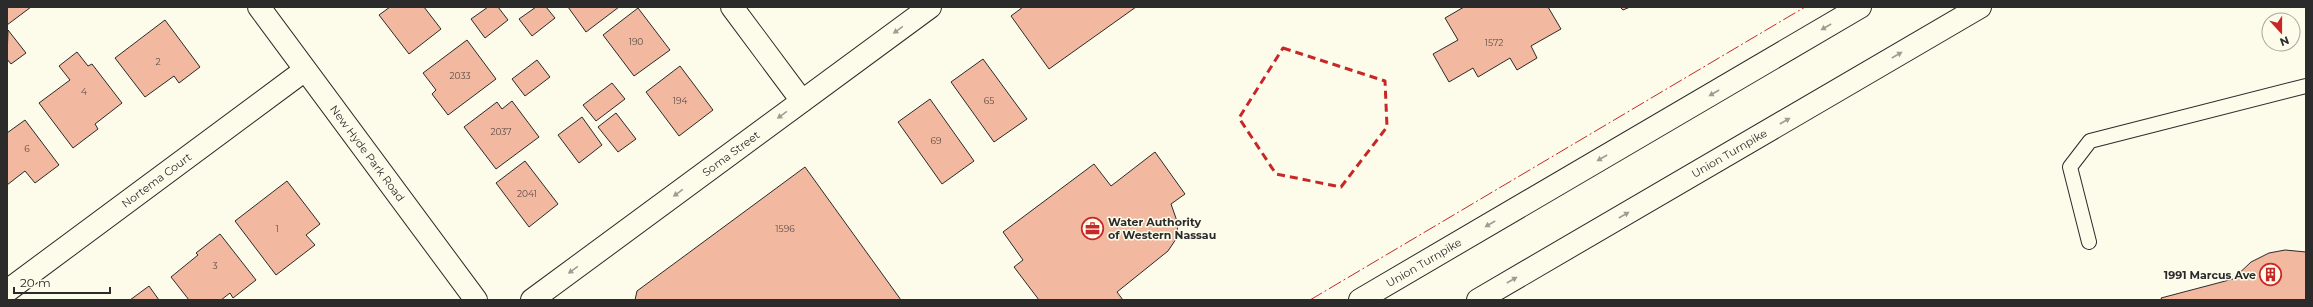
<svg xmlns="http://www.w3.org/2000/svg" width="2313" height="307" font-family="Montserrat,sans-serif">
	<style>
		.building { fill: #f2b8a0; stroke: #2b2b2b }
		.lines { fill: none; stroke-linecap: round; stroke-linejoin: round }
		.service-casing { stroke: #2b2b2b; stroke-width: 16 }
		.minor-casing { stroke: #2b2b2b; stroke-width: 24 }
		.primary-casing { stroke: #2b2b2b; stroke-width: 24 }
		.service { stroke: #fdfbea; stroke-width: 14 }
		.minor { stroke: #fdfbea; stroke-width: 22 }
		.primary { stroke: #fdfbea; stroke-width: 22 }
		.power { stroke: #c62828; stroke-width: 1; stroke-dasharray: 14 3 2 3; stroke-linecap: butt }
		.oneway { fill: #9e9d94 }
		.marked { fill: none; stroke: #c62828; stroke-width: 3; stroke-dasharray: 8 5; stroke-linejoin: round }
		.labels { text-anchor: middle; stroke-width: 3; stroke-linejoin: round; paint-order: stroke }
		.number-label { font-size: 9px; fill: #5d4e48 }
		.street-label { font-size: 11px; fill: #2b2b2b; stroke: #fdfbea }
		.poi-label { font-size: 11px; font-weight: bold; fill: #2b2b2b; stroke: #fdfbea; text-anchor: start }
	</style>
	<rect width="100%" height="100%" fill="#fdfbea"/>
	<path class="building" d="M7,7h24l-24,18z
		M390,7h34l17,22 -32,25 -30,-39z
		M488,7h10l10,13 -23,18 -14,-19z
		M536,7h10l9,11 -23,18 -13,-17z
		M568,7h51l-33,25z
		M1023,7h113l-87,62 -38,-53z
		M1464,7h84l13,22 -30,17 6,12 -20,12 -7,-12 -32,19 -5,-9 -24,14 -16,-28 25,-14 -13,-22z
		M1620,7h10l-7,3z
		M638,8l32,42 -36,26 -31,-41z
		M165,20l35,47 -21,16 -5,-7 -29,21 -30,-39z
		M8,30l18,23 -15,11 -4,-5z
		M467,40l29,39 -48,36 -16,-21 4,-4 -13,-17z
		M77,52l11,14 4,-2 30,39 -27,21 3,5 -25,19 -34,-45 31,-23 -11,-14z
		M983,59l44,60 -33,23 -43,-60z
		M537,60l13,17 -25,19 -13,-17z
		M680,66l33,44 -34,26 -33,-44z
		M612,83l13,16 -29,22 -13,-16z
		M930,99l44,62 -32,23 -44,-62z
		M512,101l27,36 -43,32 -32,-42 33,-25 5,7z
		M616,113l20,26 -18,13 -20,-25z
		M582,117l20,28 -23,18 -21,-28z
		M25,120l34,45 -24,18 -10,-12 -18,14v-52z
		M1155,152l30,42 -14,10 7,20 -2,15 -8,12 -51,41 6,8h-84l-25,-33 9,-7 -20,-28 91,-68 17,22z
		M525,161l33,43 -29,23 -33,-44z
		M805,167l96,133h-266l2,-9z
		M287,181l33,43 -14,11 9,10 -39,30 -41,-54z
		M220,234l36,46 -23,18 -3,-5 -9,7h-32l-18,-23 27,-22 -2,-2z
		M2285,250l21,2v48h-144l-1,-2 72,-19 18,-17 18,-9z
		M149,286l10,14h-29z"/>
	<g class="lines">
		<defs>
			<path id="service" d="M2089,242l-19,-75 20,-26 216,-55"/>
			<g id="minor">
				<path d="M732,7l70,94"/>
				<path id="s1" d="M7,291l298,-221"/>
				<path id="s2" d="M532,300l398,-293"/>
			</g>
			<g id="primary">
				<path id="s3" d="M259,7l217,293"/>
				<path id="s4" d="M1360,300l500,-293"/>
				<path id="s5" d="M1478,300l502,-293"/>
			</g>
		</defs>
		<use href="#service" class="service-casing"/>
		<use href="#minor" class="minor-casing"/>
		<use href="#primary" class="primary-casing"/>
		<use href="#service" class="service"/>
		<use href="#minor" class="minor"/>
		<use href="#primary" class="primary"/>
		<path class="power" d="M1310,300l495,-293"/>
	</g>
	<defs><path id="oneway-solid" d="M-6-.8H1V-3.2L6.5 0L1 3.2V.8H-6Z"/></defs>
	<g class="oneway">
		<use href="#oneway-solid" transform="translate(1826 27) rotate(150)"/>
		<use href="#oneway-solid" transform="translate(898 30) rotate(144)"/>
		<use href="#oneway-solid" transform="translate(1897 55) rotate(-30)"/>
		<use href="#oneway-solid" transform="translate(1714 93) rotate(150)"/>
		<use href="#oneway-solid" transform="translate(782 115) rotate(144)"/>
		<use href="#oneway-solid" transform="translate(1785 121) rotate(-30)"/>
		<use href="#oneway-solid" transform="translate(1602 158) rotate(150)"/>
		<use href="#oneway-solid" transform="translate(678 193) rotate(144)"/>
		<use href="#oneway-solid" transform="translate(1624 215) rotate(-30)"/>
		<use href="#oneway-solid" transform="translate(1490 224) rotate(150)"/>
		<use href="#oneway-solid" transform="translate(573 270) rotate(144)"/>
		<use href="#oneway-solid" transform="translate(1512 280) rotate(-30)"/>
	</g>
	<path class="marked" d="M1283,48l102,33 2,46 -46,60 -65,-13 -37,-56z"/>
	<defs>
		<symbol id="office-ring" viewBox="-11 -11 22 22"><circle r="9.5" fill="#fdfbea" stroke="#c62828" stroke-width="1.5"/><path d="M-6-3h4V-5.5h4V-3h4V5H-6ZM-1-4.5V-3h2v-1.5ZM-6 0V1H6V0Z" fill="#c62828"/></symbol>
		<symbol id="building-ring" viewBox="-11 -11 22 22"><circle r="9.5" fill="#fdfbea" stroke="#c62828" stroke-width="1.5"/><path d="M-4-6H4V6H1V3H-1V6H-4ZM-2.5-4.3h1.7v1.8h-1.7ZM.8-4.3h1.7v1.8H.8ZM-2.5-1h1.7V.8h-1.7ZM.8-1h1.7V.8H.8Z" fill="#c62828"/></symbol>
	</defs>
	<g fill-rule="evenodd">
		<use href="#office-ring" x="1080" y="216" width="25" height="25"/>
		<use href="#building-ring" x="2258" y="262" width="25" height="25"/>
	</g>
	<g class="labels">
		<g class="number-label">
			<text x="636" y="45">190</text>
			<text x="1494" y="46">1572</text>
			<text x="158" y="65">2</text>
			<text x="460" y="79">2033</text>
			<text x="84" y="95">4</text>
			<text x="680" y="104">194</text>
			<text x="989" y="104">65</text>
			<text x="501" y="135">2037</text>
			<text x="936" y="144">69</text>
			<text x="27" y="152">6</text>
			<text x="527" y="197">2041</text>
			<text x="277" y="232">1</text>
			<text x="785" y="232">1596</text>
			<text x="215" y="269">3</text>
		</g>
		<g class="street-label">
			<text dy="4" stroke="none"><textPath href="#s2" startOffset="247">Soma Street</textPath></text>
			<text dy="4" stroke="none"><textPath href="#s3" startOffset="182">New Hyde Park Road</textPath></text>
			<text dy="4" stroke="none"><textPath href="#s5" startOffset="291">Union Turnpike</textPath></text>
			<text dy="4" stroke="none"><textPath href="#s1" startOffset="186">Nortema Court</textPath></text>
			<text dy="4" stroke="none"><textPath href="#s4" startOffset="74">Union Turnpike</textPath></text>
		</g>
		<g class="poi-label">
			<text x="1108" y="226">Water Authority<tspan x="1108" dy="13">of Western Nassau</tspan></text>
			<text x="2256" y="279" text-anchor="end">1991 Marcus Ave</text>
		</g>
	</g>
	<rect width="2313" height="307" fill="none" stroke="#2b2b2b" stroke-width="16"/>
	<g transform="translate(2281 32) rotate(159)"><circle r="19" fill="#fdfbea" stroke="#a9a89e"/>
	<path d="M0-3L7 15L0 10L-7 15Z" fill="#c62828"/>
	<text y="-6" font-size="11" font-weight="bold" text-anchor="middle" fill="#2b2b2b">N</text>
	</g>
	<path d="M14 287v6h96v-6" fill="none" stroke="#2b2b2b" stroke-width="2"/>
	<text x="20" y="287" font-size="12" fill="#2b2b2b" stroke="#fdfbea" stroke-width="3" paint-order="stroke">20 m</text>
</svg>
